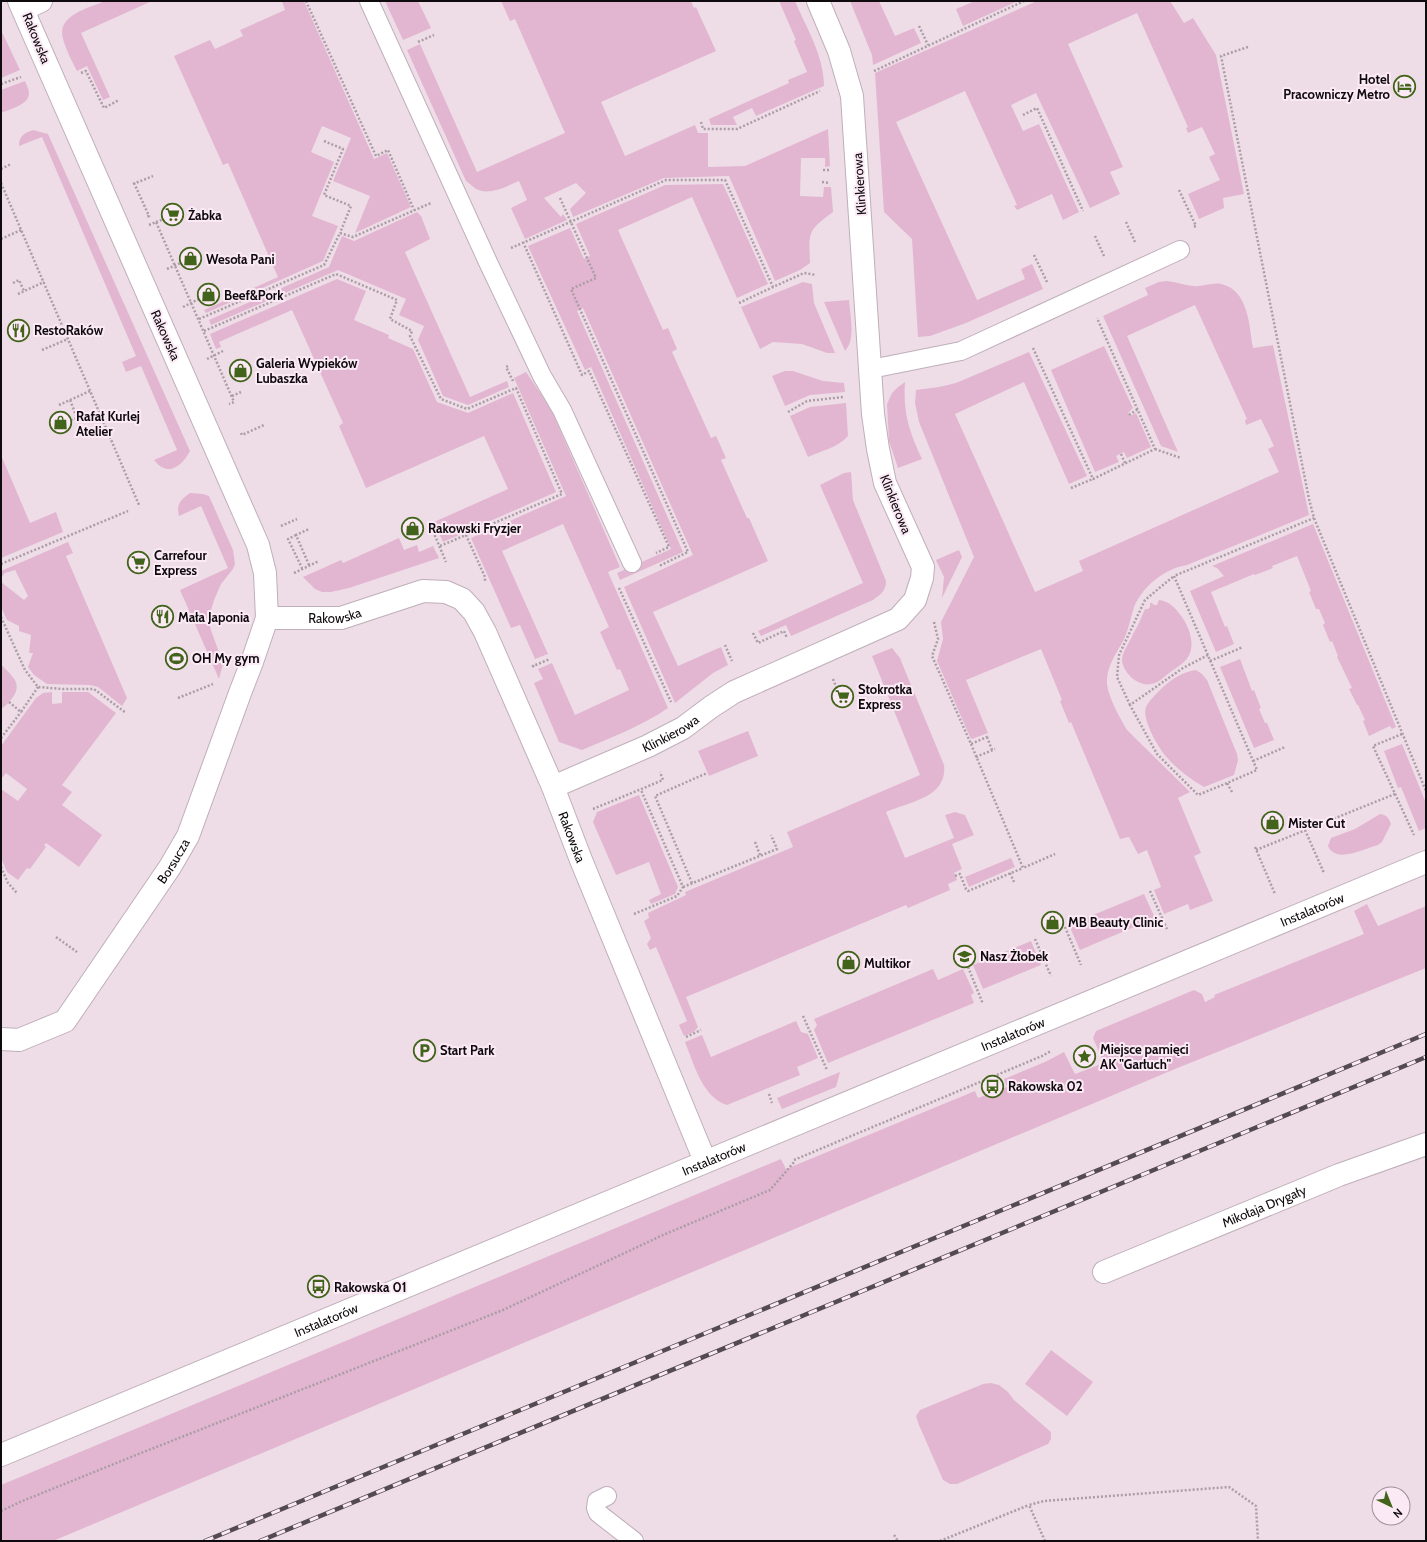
<svg xmlns="http://www.w3.org/2000/svg" width="1427" height="1542" font-family="Cabin,sans-serif">
	<style>
		.green { fill: #e2b6d1 }
		.lines { fill: none; stroke-linecap: round; stroke-linejoin: round }
		.service-casing { stroke: #bfafb9; stroke-width: 20 }
		.minor-casing { stroke: #bfafb9; stroke-width: 24 }
		.path { stroke: #ab9da5; stroke-width: 2.5; stroke-dasharray: 2 2; stroke-linecap: butt }
		.service { stroke: #fff; stroke-width: 18 }
		.minor { stroke: #fff; stroke-width: 22 }
		.rail-casing { stroke: #544b50; stroke-width: 4.5 }
		.rail { stroke: #fbeaf5; stroke-width: 3; stroke-dasharray: 9; stroke-linecap: butt }
		.labels { text-anchor: middle; stroke-width: 4; stroke-linejoin: round; paint-order: stroke }
		.street-label { font-size: 13px; fill: #0f0a0d; stroke: #fbeaf5 }
		.poi-label { font-size: 13px; font-weight: bold; fill: #0f0a0d; stroke: #fbeaf5; text-anchor: start }
	</style>
	<rect width="100%" height="100%" fill="#eedde7"/>
	<path class="green" d="M105,1h47l-71,32 29,64 -7,3 -16,-34 -10,5c-5,-10 -11,-21 -14,-32 -7,-24 26,-31 42,-38z
		M282,1h22l70,158 13,-6 24,54 -56,26 15,-37 -37,-15 18,-43 -29,-12 -11,26 23,10 -22,54 26,10 -15,35 -117,52 -2,-3 74,-33 -50,-114 -5,2 -49,-109 36,-16 5,9 28,-13 -3,-6 45,-20z
		M385,1h33l13,27 -28,12z
		M501,1h190l3,7 2,-1 20,44 -115,51 24,54 70,-31 3,8h10v34l37,-1 83,-37 2,37 -5,1v-9h-24l-1,38 23,1 1,-10h7l2,25c-26,19 -24,20 -23,51l-10,7 -25,11 -46,-105 -65,2 -91,39 -3,-8 16,-16 -10,-10 -32,15 17,19 2,-3 4,6 -42,19 -14,-31 16,-8 -8,-19c-12,5 -30,15 -43,8 -3,-2 -7,-6 -10,-8l-59,-131 13,-6 57,128 88,-39 -50,-114 -5,2z
		M779,1h16c12,28 29,55 29,85l-68,30 -4,-8 -19,9 4,8h-26l-2,-6 80,-36 -1,-3 19,-8 -13,-31 2,-1z
		M850,1h29l16,35 19,-8 7,15 -48,22 -1,-10z
		M975,1h43l-55,25 -7,-17z
		M1037,1h133l14,22 9,-5 23,37 28,139 -21,4 1,10 -25,11 -11,-25 32,-14 -11,-23 6,-3 -13,-27 -14,6 -2,-5 2,-1 -51,-114 -69,31 55,123 -13,5 10,22 -30,14 -54,-115 -25,12 12,26 16,-7 40,88 -16,8 -11,-26 -35,16 -3,-4 3,-1 -52,-114 -69,31 81,178 48,-21 -4,-10 11,-5 11,25 -77,34 -36,13 -12,1 -6,-98 -28,-27 -9,-139z
		M1,30l19,40 -19,8z
		M25,81c1,3 4,8 4,12 0,12 -19,16 -28,20v-23z
		M33,130l15,4 142,317c-8,15 -22,27 -36,9l23,-10 -36,-84 -15,6 -4,-10 14,-6 -94,-219 -23,9c0,-10 5,-13 14,-16z
		M723,184l45,100 -31,14 -45,-101 -74,33 45,100 5,-2 9,21 -5,3 39,86 5,-2 10,22 -5,2 26,58h2l19,43 -115,51 25,54 43,-19 7,18 -15,8 -38,30 -51,-116 69,-32 -110,-247 -6,3 106,241 -63,28 -3,-7 54,-24 -80,-182 -6,3 -57,-124 42,-18 14,31 6,-3 -14,-32 89,-39z
		M417,212l4,4 9,23 -25,13 65,145 37,-16 2,6 -41,18 -25,-9 -25,-56 6,-14 -25,-11 7,-16 -68,-29 -127,55 -2,-5 120,-53 13,-31 12,5z
		M337,279l29,12 -12,29 35,15 -1,3 25,11 24,53 31,11 45,-20 43,99 -113,50 -9,-20 74,-33 -24,-53 -118,52 -27,-62 4,-3 -51,-113 -73,32 2,5 -5,2 -6,-15z
		M1166,281c10,1 18,4 27,5 10,1 19,-4 28,-2 28,6 28,42 32,64l20,-3 36,170 -122,50c-23,4 -44,21 -53,42 -3,10 -5,20 -9,30 -7,15 -18,27 -18,45 0,13 13,36 20,48l63,62 -12,6 23,55 -7,3 19,45 -23,9 -2,-6 -24,10 -10,-24 7,-3 -14,-37 -9,4 -9,-17 -9,2 -49,-117 -2,1 -9,-22 2,-1 -21,-51 -75,31 22,53 -16,6 -2,-2 -33,-76 6,-22 -2,-17 33,-65 -55,-135 -4,-19 1,-13 23,-3 17,-4 73,-31 58,124 -18,8 -45,-102 -69,32 80,178 48,-21 -4,-10 200,-89 -11,-23 6,-3 -13,-27 -15,6 -1,-5 2,-1 -52,-114 -68,31 51,116 -17,-6 -58,-130 45,-21 -3,-7 14,-6z
		M803,282l9,2 2,19 21,50h-8l-25,-9 -29,-2 -13,7 -19,-42z
		M849,300c1,14 7,40 -4,51l-21,-49z
		M1104,346l29,62 -5,5 2,3 6,-3 15,34 -24,11 -3,-6 -8,4 3,6 -24,10 -44,-102z
		M785,371h8l30,10 21,2 1,9 -35,3 -25,11 -13,-30z
		M526,372l17,25 10,17 67,153 -12,5 60,136c-26,18 -56,29 -86,42l-23,-8 -25,-59 9,-4 -5,-10 14,-6 23,52 54,-25 -9,-21 -3,1 -17,-38 9,-5 -46,-103 -61,27 46,103 -13,5 -15,-34 -9,3 -40,-90 95,-42 -52,-118z
		M905,382c-2,31 4,49 17,77l-24,9 -9,-27 -2,-37 5,-11 6,-6z
		M846,403l2,33c-9,11 -27,15 -40,21l-18,-41 20,-9z
		M1,455l29,68 26,-11 7,20 -62,26z
		M851,472l2,28 33,81c0,10 -5,13 -13,19l-82,36 -5,-11 -25,11 -3,-5 105,-48 -43,-98 24,-12z
		M190,493l13,1 6,2 24,54 2,14 -2,5 -12,15 -7,16 -4,14v13l13,37 -4,15 -39,-89 48,-22 -27,-62 -22,10c-3,-11 1,-16 11,-23z
		M1313,524l83,203 -4,2 -2,-3 -21,10 -6,-15 2,-1 -7,-15h-1l-8,-16 3,-1 -15,-31 1,-1 -6,-15 -2,1 -7,-17 2,-2 -6,-14h-3l-7,-17 2,-1 -14,-35 -25,10 1,2 -18,7 -1,-1 -43,18 14,35 2,-1 7,18 -18,8 -26,-61 34,-15 -7,-8 -5,-2z
		M399,538l5,12 13,-5 2,7 14,-6 6,12 -90,30 -18,4h-9l-7,-3 -12,-12 38,-17 2,3z
		M68,542l5,11 -7,3 61,142 -5,8 -24,-19 -8,-2 -43,-1 -13,-9 -6,-8 5,-14h-4l2,-18 -12,-4v-5l-12,-6 -6,-13v-25l23,18 4,-4 -13,-26 -10,3 -4,5v-7z
		M959,550l3,7 -20,41 2,-21 -8,-17z
		M1159,600c11,1 17,9 23,17 9,13 15,33 2,45 -4,4 -10,7 -15,11 -5,4 -11,10 -18,11 -13,3 -29,-12 -29,-25 1,-9 8,-17 11,-25 5,-8 8,-16 12,-25h3l2,-2v-4h2l2,2h3z
		M892,648l8,10 4,10 40,97c4,33 -36,37 -58,47l19,46 49,-20 -9,-23 10,-3 10,3 9,20 -22,9 10,25 -8,4 3,7 -9,4 2,6 -42,18 -2,-3 -220,92 12,30 -4,5 -10,4 -5,-11 8,-4 -31,-74 -6,3 -3,-6 4,-6 -7,-17 5,-3 -1,-5 38,-18 -1,-3 108,-45 -6,-15 133,-57 -48,-119z
		M1240,659l12,32 2,-1 7,18 -2,1 6,14h2l7,17 -20,8 -34,-81z
		M1,664c10,12 22,18 12,33 -4,5 -7,9 -12,12z
		M1196,670l6,4 5,6 30,74 1,6 -4,15 -30,12c-27,-16 -45,-33 -56,-62 -2,-6 -4,-12 -2,-18 3,-6 9,-12 14,-17 10,-10 22,-18 36,-20z
		M52,692v12l10,-1v-11h26l28,21 -54,72 10,7 -10,13 40,30 -23,32 -33,-24 -2,2 2,2 -16,22 -3,-1 -9,12 -11,-8 -6,-14v-69l17,12 9,-12 -21,-16 -5,6v-33l35,-48 7,-5z
		M748,731l10,25 -49,20 -11,-25z
		M1402,744l24,59v25l-7,3 -18,-44 -3,1 -14,-37z
		M639,795l39,92 -3,7 -24,10 -2,-4 12,-6 -12,-32 -33,13 -23,-53 4,-10z
		M1380,814c7,1 9,4 11,10l-9,18 -4,3c-15,4 -42,19 -50,1l3,-8 24,-9z
		M1011,858l4,9 -46,20 -4,-10z
		M1144,894l11,24 -75,32 -11,-25z
		M1367,904l11,22 48,-20v62l-251,101 -1122,472h-52v-56l780,-326 5,10 189,-78 3,7 29,-11 -3,-8 41,-17 19,-10 11,22 29,-11 -11,-25 3,-7 98,-41 8,4 3,8 10,-5 -1,-2 150,-61 -10,-23z
		M1031,941l10,24 -58,24 -10,-24z
		M933,969l5,11 25,-11 11,24 -3,2 3,8 -146,60 -14,-33 3,-5 -3,-6z
		M796,1021l5,11 7,2 10,24 -21,9 3,8 -73,30c-25,-8 -33,-41 -42,-63l17,-7 9,22z
		M840,1072l-4,15 -54,22 -5,-11z
		M1051,1350l42,32 -26,34 -42,-32z
		M991,1383l8,2 9,7 6,8 37,32v7l-3,5 -91,40h-7l-7,-4 -24,-55 -3,-9 4,-6 63,-26z"/>
	<g class="lines">
		<defs>
			<path id="service" d="M369,1l118,259 55,116 20,34 70,153
				M871,369l90,-18 219,-101
				M607,1496l-10,5 -1,7 2,5 36,28"/>
			<g id="minor">
				<path d="M24,9l17,-8"/>
				<path id="s1" d="M267,618h74l82,-27 23,1 16,7 12,13 11,20 68,155 28,73 124,301"/>
				<path id="s2" d="M553,787l95,-41 35,-18 28,-21 23,-15 164,-73 17,-19 7,-22 1,-11 -38,-84 -7,-34 -5,-35 -21,-318 -13,-45 -21,-50"/>
				<path id="s3" d="M1,1039l18,1 46,-19 105,-154 18,-31 52,-143 12,-31 15,-44 -2,-45 -7,-28 -239,-544"/>
				<path id="s4" d="M1104,1272l235,-97 87,-31"/>
				<path id="s5" d="M1,1455l1425,-593"/>
			</g>
		</defs>
		<use href="#service" class="service-casing"/>
		<use href="#minor" class="minor-casing"/>
		<path class="path" d="M306,1l70,155 12,-6 26,60
			M919,26l9,19
			M418,42l16,-7
			M1248,47l-27,9 88,443 5,19 112,273
			M874,71l150,-70
			M81,73l5,-2 18,37 15,-8
			M1,84l20,-7
			M1023,115l14,-7 46,103
			M701,122l2,7h34l83,-38
			M324,141l19,8 -19,46 27,11 -11,27
			M1,169l10,-5
			M823,170h6
			M822,182l8,1
			M1,183l138,322
			M134,183l15,33 -3,1
			M133,184l20,-8
			M1179,190l17,36 -3,1
			M560,198l36,80 -25,11 117,263 -29,14
			M156,222l8,-3
			M1126,222l9,20
			M149,225l7,-3 78,180 -5,2
			M1095,236l9,20
			M1,239l20,-9
			M523,242l59,133 7,-4 80,176 -13,6
			M511,248l155,-68h59l48,107 31,-14 12,2
			M1034,255l13,27
			M167,269l16,-7
			M13,283l6,-3 5,11
			M18,294l26,-12
			M739,303l34,-16
			M183,307l16,-8
			M199,319l125,-54 16,-32 13,4 78,-34
			M204,331l132,-57 61,26 -7,19 22,12 -2,5 31,63 26,10 49,-21 46,106 -96,41 19,42v4
			M1033,348l60,131 62,-30 -58,-131
			M42,350l26,-11
			M207,359l16,-8
			M508,366l-2,1 7,14
			M232,396l9,-4
			M70,400l7,18 -5,2
			M59,405l31,-14
			M788,412l19,-11 36,-4
			M1129,415l9,-6
			M241,433l1,2 22,-10
			M1155,449l26,9
			M1121,454l4,9
			M1071,488l22,-9
			M430,524l16,38
			M281,526l16,-7
			M296,535l-8,4 14,29
			M440,546l26,-11
			M1,564l127,-53
			M309,565l-13,-30 13,-6
			M294,573l25,-12
			M619,588l52,114
			M1,617l24,53 13,17 24,2h32l32,24
			M934,622l4,17 -6,17 39,88 18,-8
			M753,633l5,10 26,-12 3,7
			M725,645l7,16
			M1208,655l-25,13 -53,37 27,49 41,41 29,-12
			M1210,661l33,-14
			M534,667l-1,-1 17,-7
			M833,679l4,10
			M178,698l35,-14
			M9,702l12,10 17,-25
			M1130,705l-13,-28 2,-22 26,-55 18,-15 11,-9
			M1402,734l-29,12 41,89
			M987,737l5,13
			M1,738l20,-26
			M971,744l52,124 32,-14
			M976,757l19,-8
			M1253,761l32,-14
			M1232,792l-5,-9 30,-13 -83,-194 140,-58
			M593,809l70,-29 -3,-8
			M1305,830l19,43
			M755,842l5,13
			M1255,847l20,47
			M1256,850l139,-56
			M1,867l7,16 9,10
			M1010,873l4,9
			M955,876l5,-2 6,15 2,2 55,-23
			M692,883l-37,-87 52,-23
			M683,887l94,-38 -6,-14
			M1150,891l17,38
			M634,914l43,-18 6,-9 -42,-97
			M1065,927l16,38
			M56,937l21,15
			M1035,939l16,37
			M968,967l15,37
			M803,1016l24,54
			M686,1037l15,-7
			M769,1094l3,9
			M794,1160l248,-104 9,-5
			M1,1511l19,-9 111,-45 372,-147 160,-75 107,-45 25,-29
			M894,1535l4,6
			M940,1541l89,-36
			M1045,1541l-16,-36 15,-4 185,-14 27,19 2,35"/>
		<use href="#service" class="service"/>
		<use href="#minor" class="minor"/>
		<defs>
			<path id="rail" d="M205,1541l1221,-507
				M260,1541l1166,-484"/>
		</defs>
		<use href="#rail" class="rail-casing"/>
		<use href="#rail" class="rail"/>
	</g>
	<defs>
		<symbol id="hotel-ring" viewBox="-11 -11 22 22"><circle r="9.5" fill="#fbeaf5" stroke="#42631a" stroke-width="1.5"/><path d="M-6-4.5h1.5V1H6V5H4.5V3h-9V5H-6ZM-4 0a1.8 1.8 0 1 1 3.6 0ZM.5 0V-2.5h3Q6-2.5 6 0Z" fill="#42631a"/></symbol>
		<symbol id="supermarket-ring" viewBox="-11 -11 22 22"><circle r="9.5" fill="#fbeaf5" stroke="#42631a" stroke-width="1.5"/><path d="M-6-5.5h2.5l.6 2H6L4.5 2H-2.5L-4.4-4H-6ZM-1.5 3.2a1.3 1.3 0 1 0 .1 0ZM3 3.2a1.3 1.3 0 1 0 .1 0Z" fill="#42631a"/></symbol>
		<symbol id="shop-ring" viewBox="-11 -11 22 22"><circle r="9.5" fill="#fbeaf5" stroke="#42631a" stroke-width="1.5"/><path d="M-5-2.5h2.3a2.7 3.5 0 0 1 5.4 0H5L5.5 6h-11ZM-1.5-2.5h3a1.5 2.3 0 0 0-3 0Z" fill="#42631a"/></symbol>
		<symbol id="restaurant-ring" viewBox="-11 -11 22 22"><circle r="9.5" fill="#fbeaf5" stroke="#42631a" stroke-width="1.5"/><path d="M-5-6h1v4h1v-4h1v4h1v-4h1v5L-1.5 .5V6h-2V.5L-5-1ZM5-6V6H3V1.5H1.5Q1.5-4 5-6Z" fill="#42631a"/></symbol>
		<symbol id="stadium-ring" viewBox="-11 -11 22 22"><circle r="9.5" fill="#fbeaf5" stroke="#42631a" stroke-width="1.5"/><path d="M0-5a6.5 5 0 1 0 0 10a6.5 5 0 1 0 0-10ZM-3.5-1.8h7v3.6h-7Z" fill="#42631a"/></symbol>
		<symbol id="school-ring" viewBox="-11 -11 22 22"><circle r="9.5" fill="#fbeaf5" stroke="#42631a" stroke-width="1.5"/><path d="M0-5L7-2L0 1L-7-2ZM-4 1L0 2.5L4 1V4Q0 6-4 4Z" fill="#42631a"/></symbol>
		<symbol id="parking-ring" viewBox="-11 -11 22 22"><circle r="9.5" fill="#fbeaf5" stroke="#42631a" stroke-width="1.5"/><path d="M-3.5-5.5H1a3.5 3.5 0 0 1 0 7H-1V5.5H-3.5ZM-1-3.4V-.6H.8a1.4 1.4 0 0 0 0-2.8Z" fill="#42631a"/></symbol>
		<symbol id="sight-ring" viewBox="-11 -11 22 22"><circle r="9.5" fill="#fbeaf5" stroke="#42631a" stroke-width="1.5"/><path d="M0-6L1.8-2.2L6-1.7L2.9 1.2L3.7 5.4L0 3.3L-3.7 5.4L-2.9 1.2L-6-1.7L-1.8-2.2Z" fill="#42631a"/></symbol>
		<symbol id="bus-ring" viewBox="-11 -11 22 22"><circle r="9.5" fill="#fbeaf5" stroke="#42631a" stroke-width="1.5"/><path d="M-5-6H5V4H4V6H2V4H-2V6H-4V4H-5ZM-3.5-4V0h7V-4ZM-3.5 1.2v1.5H-2V1.2ZM2 1.2v1.5H3.5V1.2Z" fill="#42631a"/></symbol>
	</defs>
	<g fill-rule="evenodd">
		<use href="#hotel-ring" x="1392" y="74" width="25" height="25"/>
		<use href="#supermarket-ring" x="160" y="202" width="25" height="25"/>
		<use href="#shop-ring" x="178" y="246" width="25" height="25"/>
		<use href="#shop-ring" x="196" y="282" width="25" height="25"/>
		<use href="#restaurant-ring" x="6" y="318" width="25" height="25"/>
		<use href="#shop-ring" x="228" y="358" width="25" height="25"/>
		<use href="#shop-ring" x="48" y="410" width="25" height="25"/>
		<use href="#shop-ring" x="400" y="516" width="25" height="25"/>
		<use href="#supermarket-ring" x="126" y="550" width="25" height="25"/>
		<use href="#restaurant-ring" x="150" y="604" width="25" height="25"/>
		<use href="#stadium-ring" x="164" y="646" width="25" height="25"/>
		<use href="#supermarket-ring" x="830" y="684" width="25" height="25"/>
		<use href="#shop-ring" x="1260" y="810" width="25" height="25"/>
		<use href="#shop-ring" x="1040" y="910" width="25" height="25"/>
		<use href="#school-ring" x="952" y="944" width="25" height="25"/>
		<use href="#shop-ring" x="836" y="950" width="25" height="25"/>
		<use href="#parking-ring" x="412" y="1038" width="25" height="25"/>
		<use href="#sight-ring" x="1072" y="1044" width="25" height="25"/>
		<use href="#bus-ring" x="980" y="1074" width="25" height="25"/>
		<use href="#bus-ring" x="306" y="1274" width="25" height="25"/>
	</g>
	<g class="labels">
		<g class="street-label">
			<text transform="translate(37 38) rotate(68)" y="5">Rakowska</text>
			<text transform="translate(859 184) rotate(-94)" y="5">Klinkierowa</text>
			<text transform="translate(166 335) rotate(66)" y="5">Rakowska</text>
			<text transform="translate(896 504) rotate(68)" y="5">Klinkierowa</text>
			<text dy="5" stroke="none"><textPath href="#s1" startOffset="68">Rakowska</textPath></text>
			<text dy="5" stroke="none"><textPath href="#s2" startOffset="129">Klinkierowa</textPath></text>
			<text dy="5" stroke="none"><textPath href="#s1" startOffset="464">Rakowska</textPath></text>
			<text dy="5" stroke="none"><textPath href="#s3" startOffset="261">Borsucza</textPath></text>
			<text dy="5" stroke="none"><textPath href="#s5" startOffset="1420">Instalatorów</textPath></text>
			<text dy="5" stroke="none"><textPath href="#s5" startOffset="1096">Instalatorów</textPath></text>
			<text dy="5" stroke="none"><textPath href="#s5" startOffset="772">Instalatorów</textPath></text>
			<text dy="5" stroke="none"><textPath href="#s4" startOffset="173">Mikołaja Drygały</textPath></text>
			<text dy="5" stroke="none"><textPath href="#s5" startOffset="352">Instalatorów</textPath></text>
		</g>
		<g class="poi-label">
			<text x="1390" y="84" text-anchor="end">Hotel<tspan x="1390" dy="15">Pracowniczy Metro</tspan></text>
			<text x="188" y="220">Żabka</text>
			<text x="206" y="264">Wesoła Pani</text>
			<text x="224" y="300">Beef&amp;Pork</text>
			<text x="34" y="335">RestoRaków</text>
			<text x="256" y="368">Galeria Wypieków<tspan x="256" dy="15">Lubaszka</tspan></text>
			<text x="76" y="421">Rafał Kurlej<tspan x="76" dy="15">Atelier</tspan></text>
			<text x="428" y="533">Rakowski Fryzjer</text>
			<text x="154" y="560">Carrefour<tspan x="154" dy="15">Express</tspan></text>
			<text x="178" y="622">Mała Japonia</text>
			<text x="192" y="663">OH My gym</text>
			<text x="858" y="694">Stokrotka<tspan x="858" dy="15">Express</tspan></text>
			<text x="1288" y="828">Mister Cut</text>
			<text x="1068" y="927">MB Beauty Clinic</text>
			<text x="980" y="961">Nasz Żłobek</text>
			<text x="864" y="968">Multikor</text>
			<text x="1100" y="1054">Miejsce pamięci<tspan x="1100" dy="15">AK "Garłuch"</tspan></text>
			<text x="440" y="1055">Start Park</text>
			<text x="1008" y="1091">Rakowska 02</text>
			<text x="334" y="1292">Rakowska 01</text>
		</g>
	</g>
	<rect width="1427" height="1542" fill="none" stroke="#0f0a0d" stroke-width="4"/>
	<g transform="translate(1391 1506) rotate(137)"><circle r="19" fill="#fbeaf5" stroke="#9d9098"/>
	<path d="M0-3L7 15L0 10L-7 15Z" fill="#42631a"/>
	<text y="-6" font-size="11" font-weight="bold" text-anchor="middle" fill="#0f0a0d">N</text>
	</g>
</svg>
